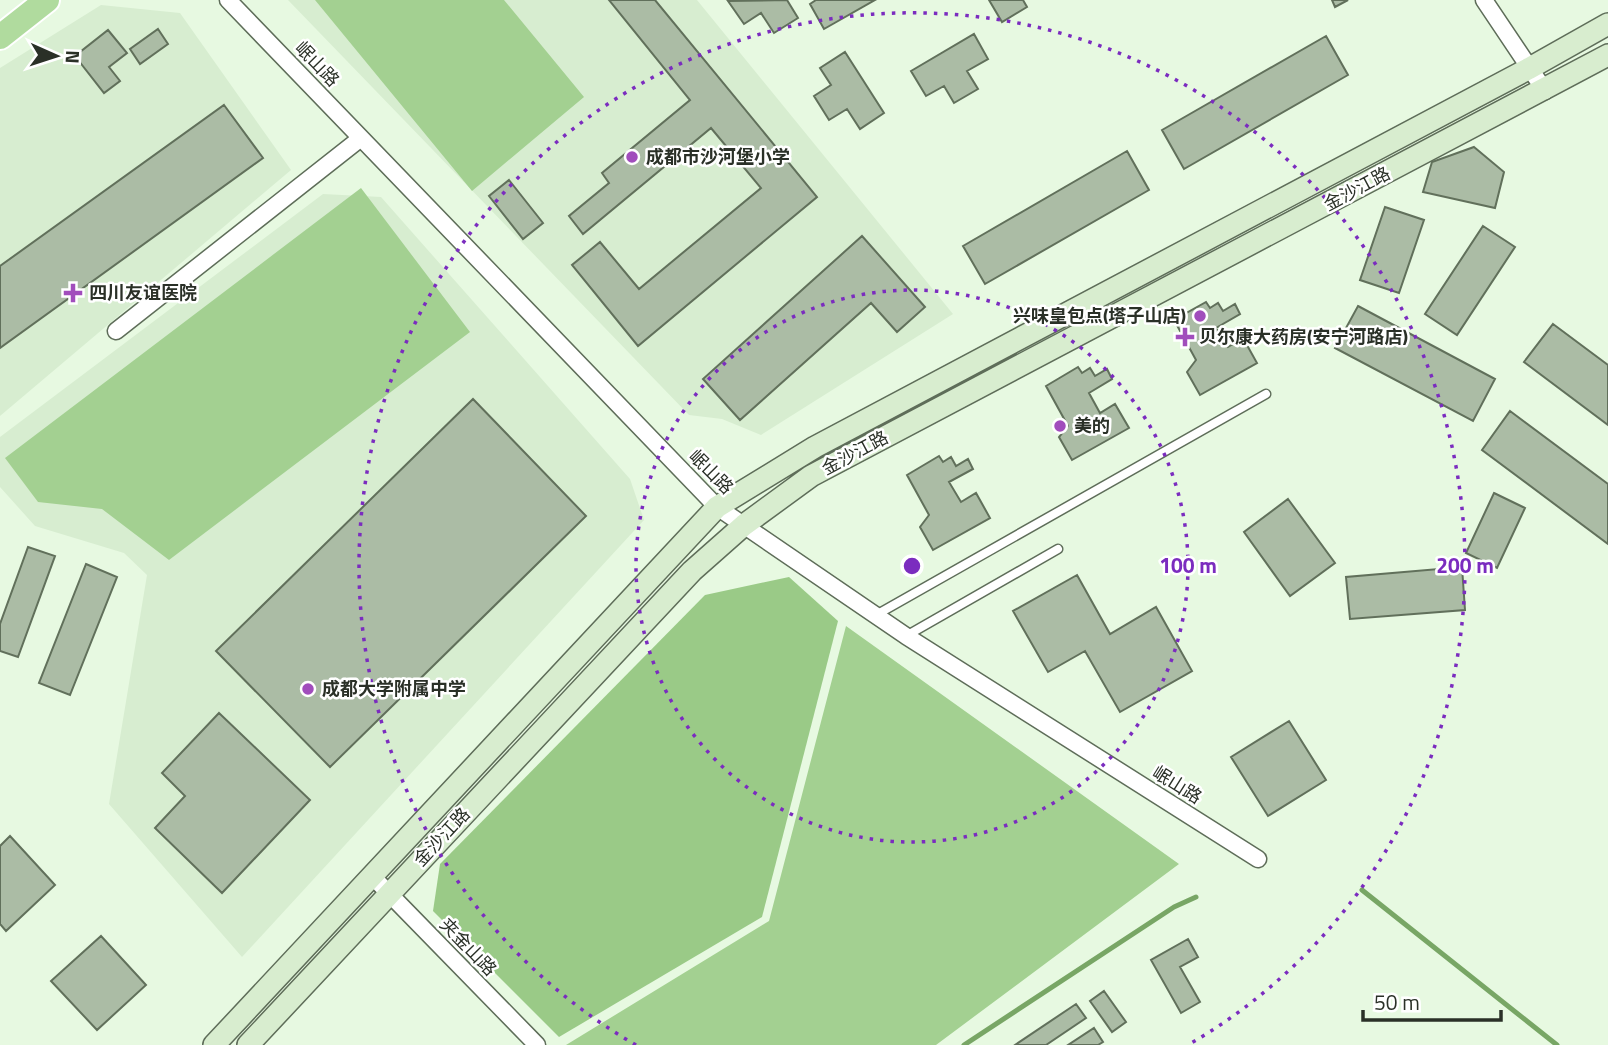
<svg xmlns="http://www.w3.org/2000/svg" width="1608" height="1045" font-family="'Titillium Web','Noto Sans SC',sans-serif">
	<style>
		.built { fill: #d7edd0 }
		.green { fill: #a3d091 }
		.forest { fill: #9aca87 }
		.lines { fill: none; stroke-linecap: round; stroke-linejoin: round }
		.stream { stroke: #78a665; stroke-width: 5 }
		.building { fill: #abbca5; stroke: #61705b; stroke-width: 2 }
		.lane-casing { stroke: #5e6d59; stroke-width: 11 }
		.street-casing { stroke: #5e6d59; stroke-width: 19 }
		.secondary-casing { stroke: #5e6d59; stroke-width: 24 }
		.primary-casing { stroke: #fff; stroke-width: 28 }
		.lane { stroke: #fff; stroke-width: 8 }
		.street { stroke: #fff; stroke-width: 16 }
		.secondary { stroke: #d8edcf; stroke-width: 21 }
		.primary { stroke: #b0db9e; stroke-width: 24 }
		.ring { fill: none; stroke: #7b2cbf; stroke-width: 3.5; stroke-dasharray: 3.5 7 }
		.poi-dot { fill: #a14dbc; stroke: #fff; stroke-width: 2.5 }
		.labels { text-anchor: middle; stroke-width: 5; stroke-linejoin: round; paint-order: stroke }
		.street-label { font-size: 18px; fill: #2a3027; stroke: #fff }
		.poi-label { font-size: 18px; font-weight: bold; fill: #2a3027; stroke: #fff; text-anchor: start }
		.centre { fill: #7b2cbf; stroke: #fff; stroke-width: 3.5 }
		.ring-label { font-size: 21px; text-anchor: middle; font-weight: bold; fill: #7b2cbf; stroke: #fff; stroke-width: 5; stroke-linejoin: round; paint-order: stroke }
	</style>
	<rect width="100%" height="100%" fill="#e7f9e1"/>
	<path class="built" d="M288,0h409l256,314 -192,121 -39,-16 -33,-4z
		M101,5l79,8 111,157 -291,246v-348z
		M323,194l58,3 249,282 14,41 -402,437 -133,-153 38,-229 -23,-22 -89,-27 -35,-39v-50z"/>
	<path class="green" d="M315,0h189l80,97 -112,94z
		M361,188l109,144 -301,228 -67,-51 -64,-7 -33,-44z
		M846,626l333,238 -243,181h-370l203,-124z"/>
	<path class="forest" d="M789,577l49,44 -76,296 -203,120 -126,-126 7,-47 265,-269z"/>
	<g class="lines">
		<path class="stream" d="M1362,890l195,155
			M964,1045l210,-138 22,-10"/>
	</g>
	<path class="building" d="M609,0h46l162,197 -179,149 -66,-81 28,-23 39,47 122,-101 -50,-60 -128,106 -14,-18 40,-33 -7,-10 88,-73z
		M787,0l11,18 -24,15 -13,-20 -17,11 -16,-23z
		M816,0h59l-51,29 -14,-25z
		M989,0h34l4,7 -25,15z
		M1332,0h16l-13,7z
		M158,29l10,15 -28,20 -10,-15z
		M108,30l19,23 -18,14 11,14 -16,12 -29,-37z
		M974,34l14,25 -21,12 11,18 -24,14 -10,-17 -18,10 -15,-25z
		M1326,36l22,39 -164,94 -22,-39z
		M845,52l39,61 -24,16 -13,-20 -18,11 -15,-24 17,-11 -11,-17z
		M224,105l39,53 -263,190v-82z
		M1474,147l30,25 -9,36 -72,-16 9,-30z
		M1127,151l22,39 -164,94 -22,-38z
		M509,180l34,43 -20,16 -34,-43z
		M1385,207l39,13 -25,73 -39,-13z
		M1483,226l32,21 -58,88 -32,-21z
		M862,236l63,71 -28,25 -26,-29 -131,117 -37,-41z
		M1206,302l4,6 8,-5 5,8 12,-7 5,10 -24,14 12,19 15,-9 14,25 -57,32 -13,-23 9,-12 -22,-40z
		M1358,306l137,73 -22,42 -138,-73z
		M1553,324l55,41v60l-84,-63z
		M1078,367l4,6 8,-5 5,8 12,-7 5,10 -23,14 11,20 15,-9 14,24 -57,32 -13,-23 9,-11 -22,-40z
		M473,399l113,117 -256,251 -114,-116z
		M1510,411l98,73v60l-126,-94z
		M939,456l4,6 8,-5 5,9 12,-7 5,10 -24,13 12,20 15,-9 14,25 -57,32 -13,-23 9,-12 -22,-40z
		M1494,493l31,15 -28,60 -31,-15z
		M1288,499l47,64 -45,33 -46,-64z
		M28,547l27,9 -37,101 -18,-6v-27z
		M86,564l31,13 -47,118 -31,-12z
		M1462,567l3,43 -115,9 -4,-42z
		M1077,575l33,59 46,-27 36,64 -72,41 -35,-61 -37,21 -35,-61z
		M219,713l91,87 -88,93 -67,-65 30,-32 -23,-23z
		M1289,721l37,59 -58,36 -37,-59z
		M10,836l45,49 -49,46 -6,-7v-78z
		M101,936l45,49 -49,45 -46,-49z
		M1188,939l10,18 -18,10 20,35 -19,11 -30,-53z
		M1104,991l22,31 -14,10 -22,-31z
		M1076,1004l10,14 -40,27h-31z
		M1094,1028l9,14 -5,3h-30z"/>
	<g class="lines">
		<defs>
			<path id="lane" d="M876,615l390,-221
				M906,636l152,-87"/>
			<path id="street" d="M228,0l489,507 189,129 352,223
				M1484,0l61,91
				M116,331l245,-193
				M372,876l165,169"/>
			<path id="secondary" d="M214,1045l503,-538 98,-60 713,-378 80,-45
				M248,1045l444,-474 52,-46 67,-49 797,-421"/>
			<path id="primary" d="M0,37l47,-37"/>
		</defs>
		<use href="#lane" class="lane-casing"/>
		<use href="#street" class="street-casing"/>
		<use href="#secondary" class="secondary-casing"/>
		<use href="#primary" class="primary-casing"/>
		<use href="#lane" class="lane"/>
		<use href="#street" class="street"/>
		<use href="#secondary" class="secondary"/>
		<use href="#primary" class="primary"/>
	</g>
	<g class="ring">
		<circle cx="912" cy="566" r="276"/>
		<path d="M636 1045A553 553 0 1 1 1188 1045"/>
	</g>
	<g class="poi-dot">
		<circle cx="632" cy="157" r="7"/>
		<path d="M69.5 282.5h7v7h7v7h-7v7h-7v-7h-7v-7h7z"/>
		<circle cx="1200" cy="316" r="7"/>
		<path d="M1181.5 326.5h7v7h7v7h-7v7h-7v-7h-7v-7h7z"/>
		<circle cx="1060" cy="426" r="7"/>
		<circle cx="308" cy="689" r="7"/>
	</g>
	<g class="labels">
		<g class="street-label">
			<text transform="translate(317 64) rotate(46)" y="6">岷山路</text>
			<text transform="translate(1357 189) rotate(-28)" y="6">金沙江路</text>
			<text transform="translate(855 453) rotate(-28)" y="6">金沙江路</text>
			<text transform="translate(711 472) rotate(45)" y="6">岷山路</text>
			<text transform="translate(1177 785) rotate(32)" y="6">岷山路</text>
			<text transform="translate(442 837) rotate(-47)" y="6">金沙江路</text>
			<text transform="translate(468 947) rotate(46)" y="6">夹金山路</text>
		</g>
		<g class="poi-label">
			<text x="646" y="163">成都市沙河堡小学</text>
			<text x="89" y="299">四川友谊医院</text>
			<text x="1186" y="322" text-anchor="end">兴味皇包点(塔子山店)</text>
			<text x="1199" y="343">贝尔康大药房(安宁河路店)</text>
			<text x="1074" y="432">美的</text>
			<text x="322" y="695">成都大学附属中学</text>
		</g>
	</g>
	<circle cx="912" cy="566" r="10" class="centre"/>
	<g class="ring-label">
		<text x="1188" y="573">100 m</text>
		<text x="1465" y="573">200 m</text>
	</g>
	<g transform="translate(56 56) rotate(93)" stroke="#ffffff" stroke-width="5" paint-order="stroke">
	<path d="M0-5L12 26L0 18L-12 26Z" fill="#2a3027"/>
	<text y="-10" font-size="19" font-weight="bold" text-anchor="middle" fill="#2a3027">N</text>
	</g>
	<path d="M1363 1010v10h138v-10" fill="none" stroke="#2a3027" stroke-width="3.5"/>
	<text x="1374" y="1010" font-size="21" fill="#2a3027" stroke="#ffffff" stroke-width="5" paint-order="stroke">50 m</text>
</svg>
